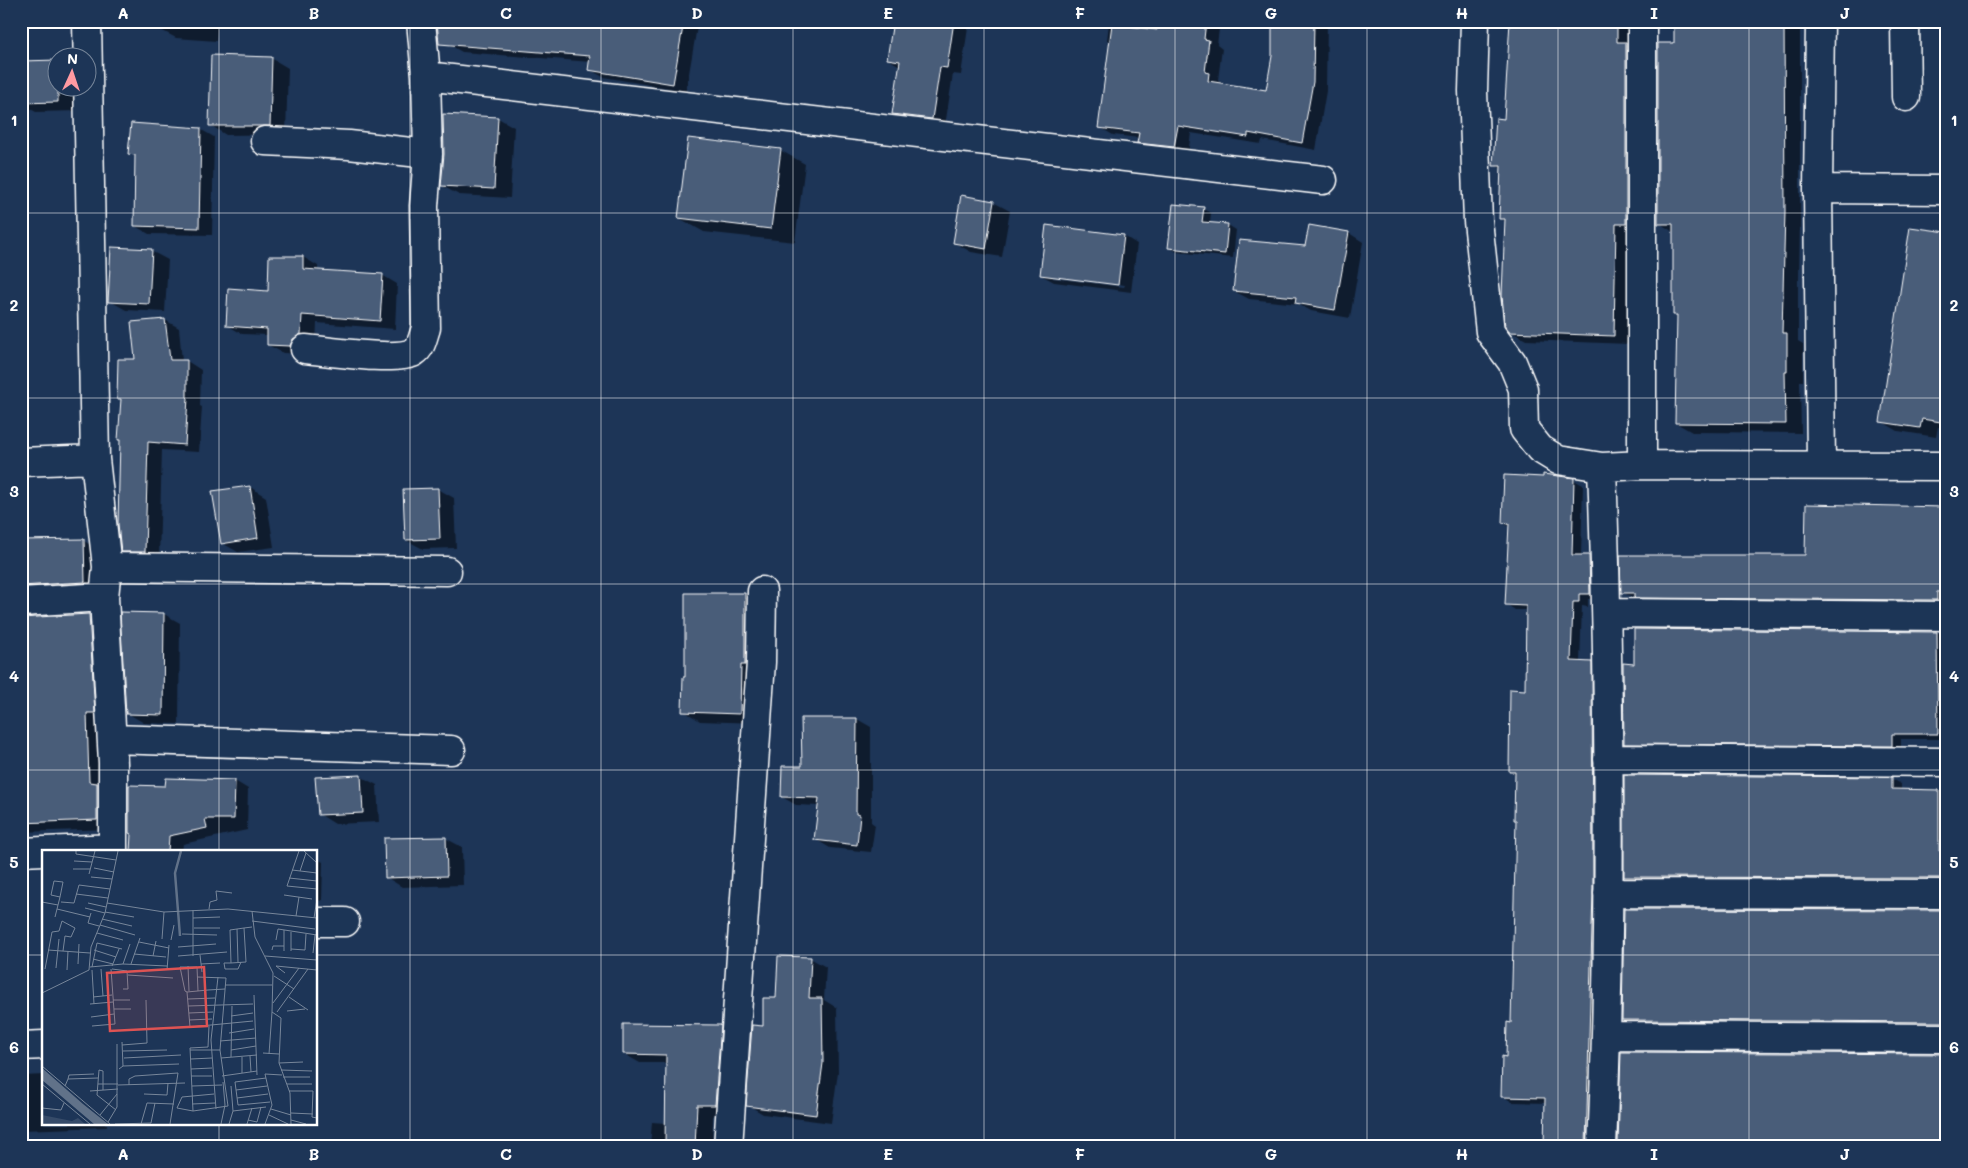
<svg xmlns="http://www.w3.org/2000/svg" width="1968" height="1168" font-family="Mali,sans-serif">
	<style>
		.shadow { fill: #0007; fill-rule: evenodd }
		.building { fill: #4a5d79; stroke: #fff }
		.lines { fill: none; stroke-linecap: round; stroke-linejoin: round }
		.minor-casing { stroke: #fff; stroke-width: 31 }
		.minor { stroke: #1d3557; stroke-width: 28 }
		.grid { fill: none; stroke: #fff; stroke-width: 1; stroke-opacity: 0.55 }
		.inset-river { fill: none; stroke: #617289; stroke-width: 2.5 }
		.inset-road { fill: none; stroke: #77869a; stroke-width: 1 }
		.view { fill: #de5353; fill-opacity: 0.15; stroke: #de5353; stroke-width: 2.5 }
		.inset-edge { fill: none; stroke: #fff; stroke-width: 2.5 }
		.neatline { fill: none; stroke: #fff; stroke-width: 2 }
		.grid-label { font-size: 16px; text-anchor: middle; font-weight: bold; fill: #fff }
	</style>
	<rect width="100%" height="100%" fill="#1d3557"/>
	<filter id="ink" filterUnits="userSpaceOnUse"><feTurbulence type="fractalNoise" baseFrequency=".02" numOctaves="2"/><feDisplacementMap in="SourceGraphic" scale="10" xChannelSelector="R" yChannelSelector="G"/><feConvolveMatrix kernelMatrix="1 2 1 2 8 2 1 2 1" color-interpolation-filters="sRGB"/></filter>
	<g filter="url(#ink)">
		<path class="shadow" d="M160,21h58l-2,20 -40,-3 -17,-9z
			M598,21h100l-12,70 -83,-14 -14,-8 2,-7 -129,-10 -14,-8z
			M894,21h75l-8,54 -8,-1 -8,52 -39,-5 -13,-7 7,-48 -12,-7z
			M1096,21h124l-3,24 5,4 -4,31 4,2v2l45,8 6,-36v-35h54l-1,70 -10,59 -54,-10 -1,4 -70,-11 -3,21 -36,-4 -13,-8v-4l-26,-3 -14,-8 12,-85 -4,-2 2,-17z
			M1511,21h121l-3,323 -103,-4 -16,-9 -4,-109 -6,-4 2,-49 -7,-4 10,-45z
			M1675,21h125v199l-1,60h-1v61l5,3v37h-3l1,52 -109,-1 -16,-9 3,-107 -4,-2v-81l-16,-10 16,-179z
			M271,58l17,10 -2,66 -60,1 -16,-10z
			M21,63l37,25h22v23l-44,1 -15,-8z
			M498,118l16,9 -4,71 -51,-3 -17,-9 3,-32z
			M200,129l14,8 -2,98 -63,-1 -14,-8 2,-69 -7,-4z
			M780,150l25,14 -10,78 -91,-10 -25,-14z
			M993,202l17,9 -8,46 -31,-5 -16,-9z
			M1203,209l8,4 -1,11 18,1 8,5 -3,28 -56,-6 -8,-5z
			M1047,227l77,9 13,8 -6,48 -77,-10 -13,-7zM1053,276l72,9 -1,2 -71,-9z
			M1349,233l14,9 -13,76 -39,-7 -13,-7 -49,-5 -15,-8 72,-43z
			M1947,233v196l-9,-2 -2,10 -38,-6 -17,-10z
			M151,251l17,9 -3,52 -39,-2 -16,-9z
			M303,257l15,9v5l64,4 15,9 -2,45 -78,-6 -1,20 -11,11 -22,-1 -15,-8v-10l-26,-1 -15,-9 42,-33z
			M165,320l14,8 3,33h5l14,9 -1,36 2,1 -3,45 -37,-2 -3,109h-23l-14,-8v-151l-4,-2 18,-37z
			M1574,480l9,5 -2,71h8l9,6 1,37h-11v8l-6,-1 -2,57h11l10,6 -5,478h-51l1,-44 -34,-1 -9,-6 9,-72 6,-203 -3,-1 1,-45 -5,-4 15,-80 1,-81h-12l-9,-6 4,-77 -7,-4z
			M250,487l16,10 8,50 -36,5 -16,-9z
			M438,489l16,9 2,50 -33,1 -17,-9z
			M1899,508h48v97l-302,-3 -22,-9 183,-37z
			M84,541l16,9 1,41 -80,21v-70z
			M686,594h59l16,10 -5,119 -56,-2 -16,-10 3,-33z
			M21,613l2,6 66,-4 16,9 8,205 -92,3z
			M164,614l16,9 -1,101 -35,-1 -17,-10z
			M1635,630l312,3v106h-46v12l-266,-3 -10,-5 10,-78z
			M857,719l14,8v95l4,3 -4,27 -41,-4 -15,-9 4,-33 -23,-1 -14,-8 21,-30z
			M360,776l17,9 2,37 -44,2 -16,-10z
			M1891,778l10,6v7h46v92l-312,-1 -10,-5z
			M235,781l13,8 -1,41 -64,14 -1,8h-50l34,-64z
			M445,838l17,9 1,38 -61,2 -16,-10z
			M316,858l7,4 -1,39 -6,-1z
			M1947,911v116l-314,-2 -10,-5z
			M810,958l16,9 -2,33 13,8 1,64 -7,51 -68,-9 -15,-9 16,-78 13,-28z
			M21,975l2,67 -2,2z
			M720,1026l17,10 -6,78h-18l-1,33h-62l2,-25 14,1 1,-60h-27l-16,-9z
			M1622,1053l325,94h-328z
			M21,1064l2,12 21,-1v49h63v3l-86,3z"/>
		<path class="building" d="M437,21h247l-11,63 -85,-14 2,-14 -151,-12z
			M893,21h61l-7,47 -7,-1 -8,52 -40,-5 8,-53 -13,-2z
			M1158,21h48l-2,18 5,1 -4,32 4,1 -1,8 58,9 6,-34v-35h42l-1,61 -11,61 -54,-10v4l-70,-11 -4,21 -37,-4 2,-10 -41,-5 14,-104 45,6z
			M1510,21h107v21h9v182h-10l-2,112 -105,-4 -4,-6 -3,-30 3,-77h-6l2,-53h-8l3,-48 8,1z
			M1674,21h110l1,190 -3,122h5v39h-2l1,52 -111,-1 2,-108h-4v-91h-15v-181h16z
			M211,55l61,2 -2,69h-61z
			M58,60v42l-37,1v-42z
			M443,114l55,3 -4,72 -53,-3 3,-32z
			M131,123l70,5 -2,100 -65,-2 1,-71 -7,-1z
			M688,138l93,11 -10,80 -93,-11z
			M961,195l33,6 -8,48 -33,-6z
			M1173,204l31,3 -2,15 26,2 -3,30 -57,-6z
			M1046,225l78,10 -6,50 -78,-10z
			M1309,225l40,7 -14,78 -40,-7 1,-6 -63,-6 6,-51 66,6z
			M1910,227l37,5v191l-25,-4 -2,9 -40,-6z
			M111,247l41,2 -3,55 -41,-2z
			M269,256h34v13l80,5 -3,47 -78,-6 -1,19 -8,5 -3,7 -23,-1v-16l-41,-3 2,-38 40,3z
			M165,319l5,41h17v37l1,1 -3,47 -37,-3 -3,110h-24l-3,-28 2,-84h-2l3,-41h-4l1,-40h17l-4,-37z
			M1543,474l31,4 -2,77h17l1,39h-11v8h-6l-2,59 21,1 1,229 -7,256h-42l1,-49 -44,-1 1,-41 4,1 1,-35 4,1 5,-203h-2l1,-48h-6l1,-83 15,1 1,-84 -21,-1 4,-81 -7,-1 2,-48 39,2z
			M250,486l8,52 -37,6 -9,-53z
			M438,488l2,51 -35,1 -2,-51z
			M1806,504l138,3 -1,55h4v29l-10,1v8l-303,-2v-5h-13l-1,-38h185z
			M84,539l1,43 -64,4v-46z
			M685,593h60v72h-4l-1,49 -58,-2 1,-35h2z
			M120,612l44,1 -1,102 -37,-1z
			M89,614l6,99h-8l2,69 8,1v37l-76,3v-205z
			M1634,629l303,3 1,102h-46v12l-268,-2 -1,-81 11,1z
			M801,718h56l-1,96 4,1 -3,30 -43,-5 5,-42 -38,-1 1,-31h20z
			M361,775l2,38 -45,2 -3,-38z
			M1624,775l268,2v12l47,1v61h4v27l-319,-1z
			M166,778l69,2 -1,39h-29l2,9 -38,8 -1,16h-38l1,-18 -2,-1v-48l36,1z
			M446,837l1,39 -62,2 -1,-40z
			M1624,909l323,1v112l-325,-2z
			M778,956l33,1 -2,41h13l1,65 -7,52 -70,-9 6,-81 11,1v-28h13z
			M623,1024l98,1 -6,80h-18l-2,42h-30l1,-92 -43,-1z
			M1621,1052l326,2v93h-200l-42,-2v-3l-62,-1v4l-25,-1z"/>
		<g class="lines">
			<defs>
				<path id="minor" d="M87,21l8,438 12,108 -3,30 9,166v89
					M1475,21l-2,70 5,130 12,111 22,30 11,27 1,40 16,20 18,11 44,7 40,-2 305,1
					M1642,21v444
					M1820,21l-2,168 3,275
					M1905,21l1,76
					M426,76l897,104
					M265,141l84,4 79,9
					M1818,189l129,1
					M305,349c23,2 91,13 109,3 8,-5 9,-16 12,-24l-2,-122 4,-52 -2,-78 -5,-55
					M21,462l74,-3
					M107,567l340,4
					M21,602l83,-5
					M1608,613l339,3
					M112,739l339,11
					M1608,759l339,3
					M21,852l92,-4
					M1608,893l339,1
					M316,922h29
					M1607,1036l340,2
					M21,1046l23,-1
					M728,1147l33,-485 1,-71
					M1602,1147c10,-226 8,-453 0,-680"/>
			</defs>
			<use href="#minor" class="minor-casing"/>
			<use href="#minor" class="minor"/>
		</g>
	</g>
	<path class="grid" d="M219,21v831M410,21v1126M601,21v1126M793,21v1126M984,21v1126M1175,21v1126M1367,21v1126M1558,21v1126M1749,21v1126M21,213h1926M21,398h1926M21,584h1926M21,770h1926M21,955h23M316,955h1631M219,1124v23"/>
	<g transform="translate(42 850)">
		<rect width="275" height="275" fill="#1d3557"/>
		<path d="M0,265l30,6 6,-3 7,6h-43z" fill="#364b69"/>
		<path d="M0,218l41,36 25,20h-14l-40,-34 -12,-10z" fill="#617289"/>
		<path class="inset-river" d="M138,86l-5,-63 6,-22"/>
		<path class="inset-road" d="M34,1v3l40,6M257,1l-12,35 30,3M262,1l13,12M32,11l18,1M52,18l20,4M31,19h17M250,20l25,3M258,21l6,-18M47,24l6,-23M49,27l21,2M247,28l28,3M34,44l32,4M242,45l28,4M0,52l16,3M19,52l13,1 5,-18 31,4M46,53l18,4M65,53l57,9 64,-3 89,9M43,58l20,5M15,59l3,-12 3,-15 -9,-1 -3,14 9,2M167,59l1,-7 7,-2 -1,-9 16,2M210,61l3,26 18,36 -1,39 9,6 -2,45 11,30 1,31M63,62l29,5M49,63l-3,10 11,3M254,66l3,-19M13,67l2,-8 33,8M151,68l27,-1M272,68l3,-19M60,69l30,7M210,71l63,8M58,75l35,10M152,78h26M202,78l2,34 -15,1 -1,-33 14,-2 8,-1M195,79l1,33M55,83l26,7M140,84l35,1M120,89l2,-27M129,90l3,-15M234,90l2,-11 39,6M97,92l30,6M136,97l38,-3M249,99l14,1 1,-16M6,100l42,3M52,100l22,7M230,100l1,-4h11M242,101v-21M249,101v-19M271,103l2,-18M92,104l32,3M158,105l2,17M111,106l3,-15M136,106l49,-4M151,106v-46M223,106l52,4M51,109l20,5M189,113h-7l1,6h13l3,-7M36,114l1,-20M81,114l7,-20M89,114l9,-26M159,114l19,-1M70,116l7,-17M146,116l1,25M48,117l33,-3 44,2M50,117l5,-24 25,6M14,118l3,-29M3,119l7,-37 7,-1 3,-10 13,7 -4,9 -6,-1 -2,15M59,119l2,27M70,119l15,2 1,18h-5M25,120l1,-19M50,120l2,34M125,120l2,-25M243,123l-9,-7 41,4M86,125l45,3M232,126l20,13M155,127l29,1 -6,72 8,56 -35,5 -16,-3 5,-11 32,-3M183,135h47M156,141l-1,-24h-17l5,24 2,1 21,-2 17,-1M145,142l3,35 63,-6M0,143l47,-23 2,-23 14,-34 13,-62M212,145l3,80M51,147l19,-2M247,147l19,13M146,149l27,-1M71,150h17M231,153l26,-35M48,154l23,-2M146,156l65,-2M72,159h17M245,161l18,-2M235,162l31,-43M147,163l24,-1M189,166l22,-3M49,167l23,-3M147,170l23,-1M50,176l23,-2 -4,-55M187,183l25,-4M178,191l36,-3M80,195l25,-2 -1,-43M166,197l1,-21M148,200h30M189,200l25,-4M81,201l44,-1M221,203l16,1M227,204l3,-42M208,206l1,16M189,207l1,-51M200,207v16M82,208l57,-3M179,208l36,-3M149,209l21,-1M237,213l24,-1M0,216l68,58M81,216l56,-2M77,219l4,-3 -1,-24M149,219l21,-1M239,220l31,1M149,226h21M180,226l35,-5M241,227h27M224,228l-31,4 3,23 32,-3M26,229l1,-4 25,-1M0,234l48,40M56,234h20M245,234h25M76,235l67,-2M87,235v-6l6,-3 43,-3 -8,51M23,236l3,-7 30,-1M150,236l30,-1M189,236l2,25M61,240v-19l-4,-1 -2,25 19,15M194,240l31,-4M48,241l28,-2M247,241h24l-1,26 5,1M102,244l23,1 1,-12M195,248l31,-4M150,254l23,-1M0,258l19,2 3,-7M174,259l-5,-69 7,-63M229,259l20,6M151,261l-3,-63 18,-1M249,263l22,1M58,265l17,-21M227,265l19,9M206,270l9,2 4,-15M249,270l15,4M66,272l9,-15v-63M109,273l4,-20M73,274l36,-1M99,274l6,-21 27,1M179,274l4,-19 -2,-23M187,274l4,-13 33,-4M205,274l5,-16M223,274l7,-19 -7,-31 17,1"/>
		<path class="view" d="M162,117l3,59 -97,5 -3,-58z"/>
		<rect width="275" height="275" class="inset-edge"/>
	</g>
	<rect width="1968" height="1168" fill="none" stroke="#1d3557" stroke-width="55"/>
	<g transform="translate(72 72) rotate(3)"><circle r="24" fill="#1d3557" stroke="#77869a"/>
	<path d="M0-4L9 19L0 12L-9 19Z" fill="#ff9aa2"/>
	<text y="-8" font-size="14" font-weight="bold" text-anchor="middle" fill="#ffffff">N</text>
	</g>
	<rect x="28" y="28" width="1912" height="1112" class="neatline"/>
	<g class="grid-label">
		<text x="123" y="19">A</text>
		<text x="314" y="19">B</text>
		<text x="506" y="19">C</text>
		<text x="697" y="19">D</text>
		<text x="888" y="19">E</text>
		<text x="1080" y="19">F</text>
		<text x="1271" y="19">G</text>
		<text x="1462" y="19">H</text>
		<text x="1654" y="19">I</text>
		<text x="1845" y="19">J</text>
		<text x="14" y="126">1</text>
		<text x="1954" y="126">1</text>
		<text x="14" y="311">2</text>
		<text x="1954" y="311">2</text>
		<text x="14" y="497">3</text>
		<text x="1954" y="497">3</text>
		<text x="14" y="682">4</text>
		<text x="1954" y="682">4</text>
		<text x="14" y="868">5</text>
		<text x="1954" y="868">5</text>
		<text x="14" y="1053">6</text>
		<text x="1954" y="1053">6</text>
		<text x="123" y="1160">A</text>
		<text x="314" y="1160">B</text>
		<text x="506" y="1160">C</text>
		<text x="697" y="1160">D</text>
		<text x="888" y="1160">E</text>
		<text x="1080" y="1160">F</text>
		<text x="1271" y="1160">G</text>
		<text x="1462" y="1160">H</text>
		<text x="1654" y="1160">I</text>
		<text x="1845" y="1160">J</text>
	</g>
</svg>
